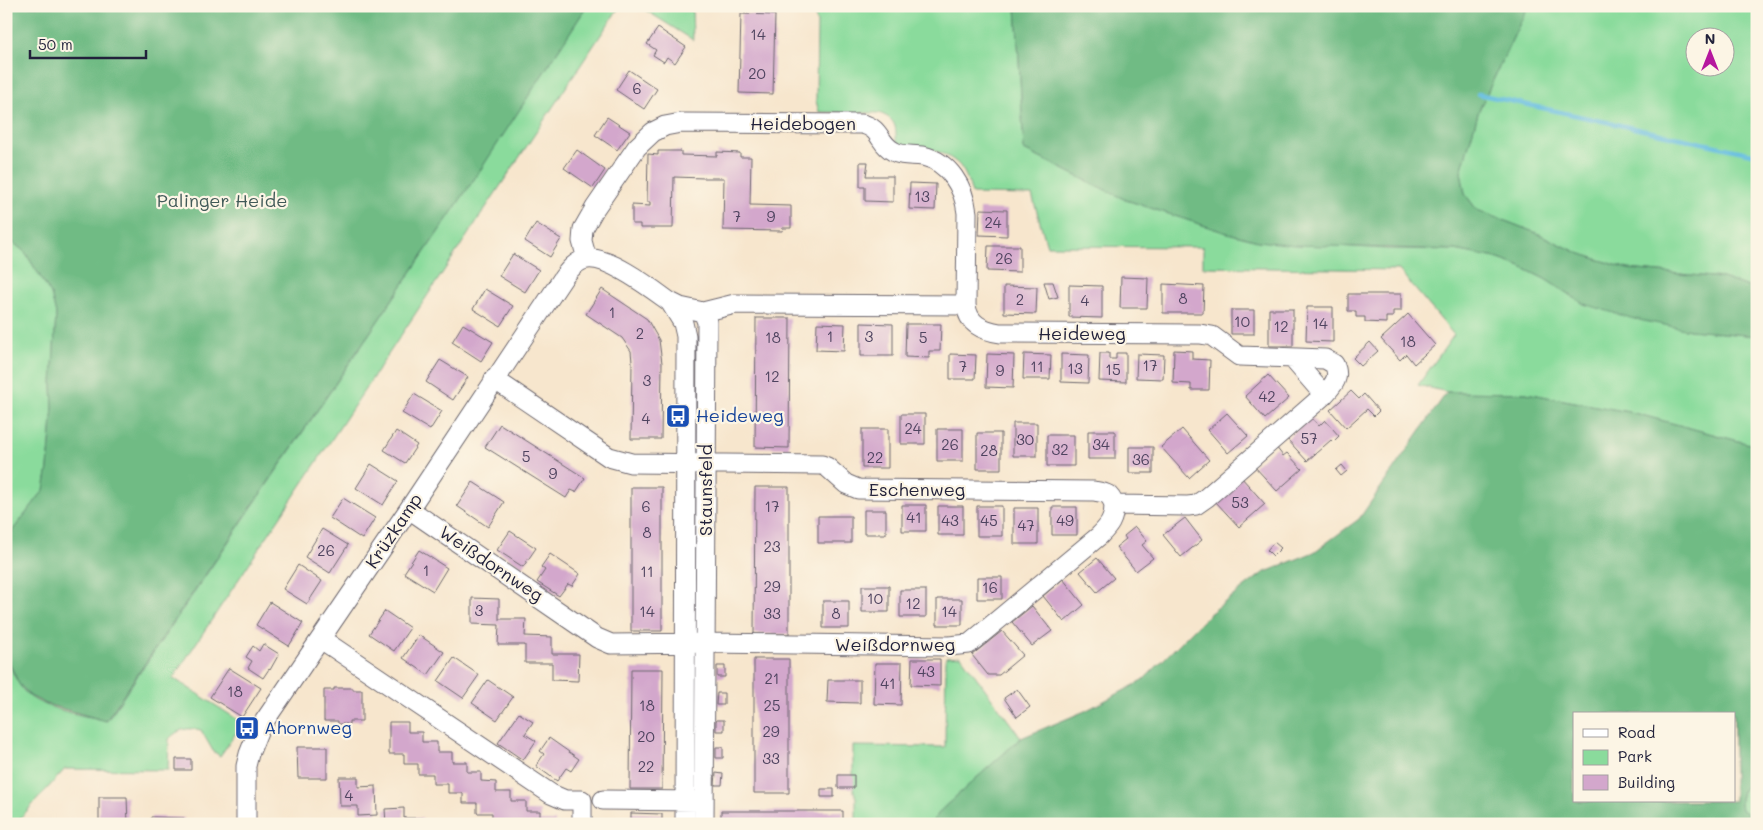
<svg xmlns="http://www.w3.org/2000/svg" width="1763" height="830" font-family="Mali,sans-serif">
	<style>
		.green { fill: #8adb9c; stroke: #567e6c; fill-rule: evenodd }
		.forest { fill: #6fbb84; stroke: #486e60; fill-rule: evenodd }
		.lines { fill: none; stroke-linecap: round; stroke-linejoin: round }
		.stream { stroke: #63bde1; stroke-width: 4.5 }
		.building { fill: #d3a7cc }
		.minor-casing { stroke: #6d676e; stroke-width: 21 }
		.minor { stroke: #fff; stroke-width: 19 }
		.labels { text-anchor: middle; stroke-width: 4.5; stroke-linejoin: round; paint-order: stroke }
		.number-label { font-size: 15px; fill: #4e435f }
		.street-label { font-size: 18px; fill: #22223b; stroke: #fcf5e5 }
		.park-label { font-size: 18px; fill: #415a58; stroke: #fcf5e5 }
		.transit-label { font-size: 18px; fill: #164399; stroke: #fcf5e5; text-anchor: start }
	</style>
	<rect width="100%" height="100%" fill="#fcf5e5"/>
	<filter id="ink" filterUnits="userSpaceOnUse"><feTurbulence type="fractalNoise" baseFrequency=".02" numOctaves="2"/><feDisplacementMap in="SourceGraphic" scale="10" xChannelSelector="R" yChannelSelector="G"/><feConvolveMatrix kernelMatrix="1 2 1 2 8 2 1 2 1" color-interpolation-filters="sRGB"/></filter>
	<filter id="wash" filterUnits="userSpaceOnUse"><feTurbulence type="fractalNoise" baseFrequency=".0096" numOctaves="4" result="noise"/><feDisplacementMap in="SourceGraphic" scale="20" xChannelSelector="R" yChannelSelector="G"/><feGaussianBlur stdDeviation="1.12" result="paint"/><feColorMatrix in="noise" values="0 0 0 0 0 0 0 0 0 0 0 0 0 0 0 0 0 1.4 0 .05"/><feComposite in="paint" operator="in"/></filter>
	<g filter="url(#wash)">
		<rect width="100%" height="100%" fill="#f7e6cd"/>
		<path class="green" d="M587,6h33l-447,672 70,45 -23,33 -7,-5 -12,-21c-13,-3 -23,-1 -32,9l-1,31 -103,-1 -50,55h-9v-168c6,14 11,30 23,40 16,13 57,20 78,25l374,-552z
			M639,6h53l1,34z
			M812,6h204l8,144 102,50 98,32 34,9 128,8 69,1 41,8 25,9 24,12 39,25 106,26 67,6v110l-123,-33 -108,-20 -79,-1 -29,-7 36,-50 -55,-65 -196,-3v-20l-156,-1 -15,-51 -60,-1c-3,-11 -7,-25 -16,-32 -17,-14 -39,-15 -60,-16 0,-18 2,-26 -17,-33l-60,-1 -3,-11 1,-79z
			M1528,6h229v284l-35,-12 -94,-9 -50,-16 -39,-19 -62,-24 -12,-16 -4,-22 18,-62zM1696,38h30v30h-30z
			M6,237l19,15 26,42 5,20 -4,71 1,22 -5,61 -4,22 -38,49z
			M694,344h4l1,94h-6z
			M961,656l60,82 -80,72 -10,14h-75v-26l-3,-10v-42l92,1 1,-90z
			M1757,779v41l-17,-11c-1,-15 3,-24 17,-30z"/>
		<path class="forest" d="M6,6h581l-106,163 -375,552 -60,-17 -16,-8 -11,-12 -13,-28v-117l38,-49 4,-22 5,-61 -1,-22 4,-71 -5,-20 -26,-42 -19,-15z
			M1016,6h512l-49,104 -18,62 4,22 12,16 62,24 39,19 50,16 94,9 35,12v46l-67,-6 -56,-11 -50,-15 -39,-25 -24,-12 -25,-9 -41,-8 -160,-5 -37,-4 -34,-9 -98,-32 -102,-50z
			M1447,392l79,1 108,20 123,33v333c-14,6 -19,16 -16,30l16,11v4h-826l10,-14 80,-72 64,-27 57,-30 66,-66 55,-42 51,-21 45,-33zM1574,714h160v87h-160z"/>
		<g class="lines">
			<path class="stream" d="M1478,94l279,61"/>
		</g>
		<g id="blocks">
			<path class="building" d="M741,14l34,1 -2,79 -34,-1z
				M658,28l28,19 -11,16 -8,-6 -3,5 -11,-7 3,-5 -9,-6z
				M629,70l28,19 -13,20 -28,-19z
				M607,117l23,15 -13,18 -22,-15z
				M577,150l28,20 -12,18 -29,-20z
				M658,151h23v4l36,1v-4l23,1v4h11l-1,48 41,1v22h-8l-1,3 -59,-1 1,-52h-20l-30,-1 -1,51h-33v-4h-8v-19l18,1v-4h-3l1,-48 10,1z
				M860,162h8l-2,14h27v26l-28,-1v-14h-5z
				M910,183l26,1 -1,26 -26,-1z
				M980,209l27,1v26l-28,-1z
				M536,223l25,16 -11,18 -25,-16z
				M988,246h32v26l-33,-1z
				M513,254l26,16 -14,22 -26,-16z
				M1121,277l27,1 -1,30h-27z
				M1044,282h9l5,15 -9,2z
				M1163,284l41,2 -1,27h-40z
				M1069,285l33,1v32l-33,-1z
				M1004,286l33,1 -1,27 -32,-1z
				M485,289l28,17 -13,20 -27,-17z
				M602,289l45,30 12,21 3,23 -1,76h-30l1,-77 -1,-11 -9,-13 -36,-24z
				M1348,294h53v17h-8v6h-7v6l-21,-1v-5h-9v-6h-8z
				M1307,307h26v35l-27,-1z
				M1269,309h24v37h-24z
				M1231,310h23v24h-23z
				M1408,314l27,31 -21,19 -8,-10 -6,6 -19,-21z
				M756,318h34l-1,130 -34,-1z
				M817,323l28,1 -1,27 -28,-1z
				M861,323l32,1v32h-32z
				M463,324l30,18 -12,19 -29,-19z
				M906,324h35l-1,27h-11v7l-24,-1z
				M1370,342l8,9 -17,15 -8,-8z
				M1174,350l18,1v8l18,1 -1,30h-18v-6l-18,-1z
				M1100,353h9v6h7v-6h10v29l-27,-1z
				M950,354l26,1 -1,24h-25z
				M987,354l27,1 -1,33 -27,-1z
				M1024,354l27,1 -1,24h-27z
				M1061,354l28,1 -1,28 -27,-1z
				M1137,354l27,1 -1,24 -27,-1z
				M440,360l28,17 -15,23 -27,-18z
				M1268,375l21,23 -24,21 -20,-23z
				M1351,391l8,8 5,-5 15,17 -5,5 -7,-7 -21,19 -16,-18z
				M414,394l28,17 -12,19 -28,-17z
				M1227,413l21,23 -20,17 -20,-23z
				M901,414h24v30h-24z
				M1311,417l8,9 6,-6 14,16 -6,6 -2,-2 -24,21 -20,-22z
				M1013,423h24v33h-24z
				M500,424l85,54 -9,14 -5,-2 -5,8 -81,-51z
				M862,429h26v39h-26z
				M937,429h26v32h-26z
				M1182,429l27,31 -20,18 -28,-31z
				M396,431l21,14 -12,18 -21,-13z
				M1088,431h27v28h-27z
				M977,433h24v36h-24z
				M1047,435h27v31h-27z
				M1129,447h24v26h-24z
				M1276,447l7,9 4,-3 15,16 -25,22 -23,-25z
				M371,464l27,17 -15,24 -27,-17z
				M1342,465l5,6 -6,5 -5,-6z
				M1241,477l24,27 -26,23 -24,-26z
				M473,482l31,20 -16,25 -31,-21z
				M631,487h31v144h-31z
				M755,487h34v147h-35z
				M343,498l32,20 -13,21 -32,-21z
				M902,505h24v26h-24z
				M938,506h25v29h-25z
				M977,506h25v30h-25z
				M1052,507h25v28h-25z
				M1014,508h24v36h-24z
				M864,510h22v24h-22z
				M818,516h33v27h-33z
				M1185,518l17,22 -21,17 -18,-22z
				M1135,527l12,14 -5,4 11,13 -17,13 -20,-24 10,-8 -2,-3z
				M322,529l26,16 -18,28 -25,-16z
				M510,531l26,17 -13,19 -26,-17z
				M1274,542l7,6 -8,8 -6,-6z
				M419,550l28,18 -14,23 -29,-18z
				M550,554l30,20 -8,12 -4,-2 -9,12 -22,-14 8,-12 -4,-3z
				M1097,558l17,20 -17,14 -17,-20z
				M298,565l24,16 -15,23 -24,-15z
				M977,577h25v22h-25z
				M1063,579l21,26 -20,17 -21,-26z
				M862,586h27v26h-27z
				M900,590h26v27h-26z
				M472,598l27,1v20h27l-1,17 27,1v17h27l-1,27 -26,-1v-17h-27v-18h-27l1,-20 -27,-1z
				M937,599h25v26h-25z
				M823,601h26v27h-26z
				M270,602l33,21 -14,23 -33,-21z
				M1032,606l20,25 -20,15 -20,-24z
				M385,611l25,17 -16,23 -25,-17z
				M1002,631l21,24 -24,20h-11l-16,-20z
				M419,635l25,17 -16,23 -25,-17z
				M263,644l16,10 -9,16 -1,-1 -6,9 -15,-10 4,-7 -6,-4 7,-11 6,5z
				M454,658l25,17 -16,23 -25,-17z
				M754,659h35v134h-35z
				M912,659h28v27l-29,-1z
				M875,663h27l-1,42 -27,-1z
				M717,666h8v11h-8z
				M229,668l32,20 -19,29 -32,-20z
				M631,669h32l-1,120h-32z
				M488,680l25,17 -16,23 -25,-17z
				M828,680h32v23l-33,-1z
				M334,688h19v2h9v31h-13v3h-11v-3h-14v-31h10z
				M1017,689l13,18 -13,10 -13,-19z
				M717,693h7v12h-8z
				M519,713l14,9 -8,12 11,7 -13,19 -25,-17z
				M716,720h8v11h-8z
				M389,722h19v10h14v10h15v10h15v10h15v10h14v9l15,1v10h15v9h15v10h14v10h15v3l-63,-1v-10h-15v-10h-14v-10h-15v-9h-15v-10h-15v-10h-14v-10h-15z
				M549,738l30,21 -8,12 -5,-3 -9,13 -21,-15 8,-12 -4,-3z
				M297,747h30v31h-29z
				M716,747h7v11h-7z
				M176,759h15v11h-15z
				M716,773l7,1 -1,11h-7z
				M838,775h16v13h-16z
				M339,777h19v10l18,-1 1,29 -19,1v-10h-18z
				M821,789h13v8h-13z
				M99,797h28l1,27h-29z
				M404,808v10h19v6h-37l-1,-15z
				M721,811h122v13h-122z
				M631,813l31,1v10h-31z
				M151,817l33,1v6h-33z"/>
		</g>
	</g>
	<g filter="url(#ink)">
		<use href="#blocks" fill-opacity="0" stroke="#6d676e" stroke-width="1"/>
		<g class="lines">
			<defs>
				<path id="minor" d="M587,259l-5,-18 1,-12 12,-21 42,-61 16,-15 12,-6 16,-3 181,1c19,4 17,20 31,27 9,6 20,3 30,5 26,6 41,31 44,57l-1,92
					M670,302l13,21 3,13 -1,488
					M1292,358l32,37
					M494,379l115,78 22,6 191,2 5,2 19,17 12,5 236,2c12,2 16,2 20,14l74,1 8,-1 10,-7 118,-103c9,-10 17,-17 10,-31l-9,-5 -86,-3 -27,-20 -12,-2 -200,-1c-18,-3 -32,-9 -34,-28l-231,-1 -32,8
					M409,509l188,129 14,6 95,-1 243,3 20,-2 130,-108c10,-10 15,-16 15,-31
					M321,639l230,155 14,6h17v24
					M603,800l94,1
					M246,824v-58l3,-12 10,-25 150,-220 154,-231c6,-8 14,-18 24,-19 22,-3 65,30 83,43l10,5 23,5 4,10 -3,502"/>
			</defs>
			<use href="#minor" class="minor-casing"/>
			<use href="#minor" class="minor"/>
		</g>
	</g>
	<defs>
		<symbol id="bus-square" viewBox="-11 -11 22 22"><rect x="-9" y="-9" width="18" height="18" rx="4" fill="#1a4fb4" stroke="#fcf5e5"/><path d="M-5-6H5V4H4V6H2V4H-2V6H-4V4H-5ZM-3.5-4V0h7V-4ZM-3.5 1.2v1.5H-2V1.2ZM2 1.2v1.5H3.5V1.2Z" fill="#fff"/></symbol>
	</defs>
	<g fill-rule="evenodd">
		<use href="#bus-square" x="664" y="402" width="28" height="28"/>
		<use href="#bus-square" x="233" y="714" width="28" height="28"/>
	</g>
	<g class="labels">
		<g class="number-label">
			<text x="758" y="40">14</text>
			<text x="757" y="79">20</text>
			<text x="637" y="94">6</text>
			<text x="922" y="202">13</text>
			<text x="737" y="222">7</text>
			<text x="771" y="222">9</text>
			<text x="993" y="228">24</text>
			<text x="1004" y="264">26</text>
			<text x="1183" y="304">8</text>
			<text x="1020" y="305">2</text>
			<text x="1085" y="306">4</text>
			<text x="612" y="318">1</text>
			<text x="1242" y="327">10</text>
			<text x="1320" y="329">14</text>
			<text x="1281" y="332">12</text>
			<text x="640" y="339">2</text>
			<text x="830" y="342">1</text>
			<text x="869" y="342">3</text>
			<text x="773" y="343">18</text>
			<text x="923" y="343">5</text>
			<text x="1408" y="347">18</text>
			<text x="1150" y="371">17</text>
			<text x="963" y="372">7</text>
			<text x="1037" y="372">11</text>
			<text x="1075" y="374">13</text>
			<text x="1113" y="375">15</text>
			<text x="1000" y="376">9</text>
			<text x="772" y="382">12</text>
			<text x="647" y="386">3</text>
			<text x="1267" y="402">42</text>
			<text x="646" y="424">4</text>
			<text x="913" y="434">24</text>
			<text x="1309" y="444">57</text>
			<text x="1025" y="445">30</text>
			<text x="950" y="450">26</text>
			<text x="1101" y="450">34</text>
			<text x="1060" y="455">32</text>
			<text x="989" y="456">28</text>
			<text x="526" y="462">5</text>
			<text x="875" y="463">22</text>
			<text x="1141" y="465">36</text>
			<text x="553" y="479">9</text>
			<text x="1240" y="508">53</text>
			<text x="646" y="512">6</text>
			<text x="772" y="512">17</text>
			<text x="914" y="523">41</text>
			<text x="950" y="526">43</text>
			<text x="989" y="526">45</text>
			<text x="1065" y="526">49</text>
			<text x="1026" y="531">47</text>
			<text x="647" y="538">8</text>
			<text x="772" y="552">23</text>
			<text x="326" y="556">26</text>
			<text x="426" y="576">1</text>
			<text x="647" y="577">11</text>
			<text x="772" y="592">29</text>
			<text x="990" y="593">16</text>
			<text x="875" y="604">10</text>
			<text x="913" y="609">12</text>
			<text x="479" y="616">3</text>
			<text x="647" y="617">14</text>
			<text x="949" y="617">14</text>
			<text x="772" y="619">33</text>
			<text x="836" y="619">8</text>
			<text x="926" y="677">43</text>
			<text x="772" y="684">21</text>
			<text x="888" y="689">41</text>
			<text x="235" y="697">18</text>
			<text x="647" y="711">18</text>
			<text x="772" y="711">25</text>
			<text x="771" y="737">29</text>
			<text x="646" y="742">20</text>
			<text x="771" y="764">33</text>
			<text x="646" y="772">22</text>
			<text x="349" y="801">4</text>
		</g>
		<g class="street-label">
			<text x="803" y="130">Heidebogen</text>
			<text x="1082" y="340">Heideweg</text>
			<text transform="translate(706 490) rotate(-90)" y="6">Staunsfeld</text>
			<text x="917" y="496">Eschenweg</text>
			<text transform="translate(394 531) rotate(-56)" y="6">Krüzkamp</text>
			<text transform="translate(491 564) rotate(34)" y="6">Weißdornweg</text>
			<text x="895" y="651">Weißdornweg</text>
		</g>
		<g class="park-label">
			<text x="222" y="207">Palinger Heide</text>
		</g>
		<g class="transit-label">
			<text x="696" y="422">Heideweg</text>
			<text x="264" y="734">Ahornweg</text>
		</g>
	</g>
	<rect width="1763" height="830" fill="none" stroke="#fcf5e5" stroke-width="25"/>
	<rect x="1573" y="712" width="162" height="90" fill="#fcf5e5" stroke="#a5a1a1"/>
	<rect x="1583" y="729" width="25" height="8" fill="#ffffff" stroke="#a5a1a1"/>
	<text x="1618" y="738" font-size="15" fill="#22223b">Road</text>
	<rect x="1583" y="750" width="25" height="15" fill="#8adb9c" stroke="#a5a1a1"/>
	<text x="1618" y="762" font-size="15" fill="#22223b">Park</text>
	<rect x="1583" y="775" width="25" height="15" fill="#d3a7cc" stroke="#a5a1a1"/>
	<text x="1618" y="788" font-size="15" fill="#22223b">Building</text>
	<g transform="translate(1710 52)"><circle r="24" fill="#fcf5e5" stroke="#a5a1a1"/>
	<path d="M0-4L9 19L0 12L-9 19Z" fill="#b5179e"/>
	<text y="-8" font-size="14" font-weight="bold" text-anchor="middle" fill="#22223b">N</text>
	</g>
	<path d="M30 50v8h116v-8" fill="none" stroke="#22223b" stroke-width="2.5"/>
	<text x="38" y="50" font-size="15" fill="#22223b" stroke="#fcf5e5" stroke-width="4" paint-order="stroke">50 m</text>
</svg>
